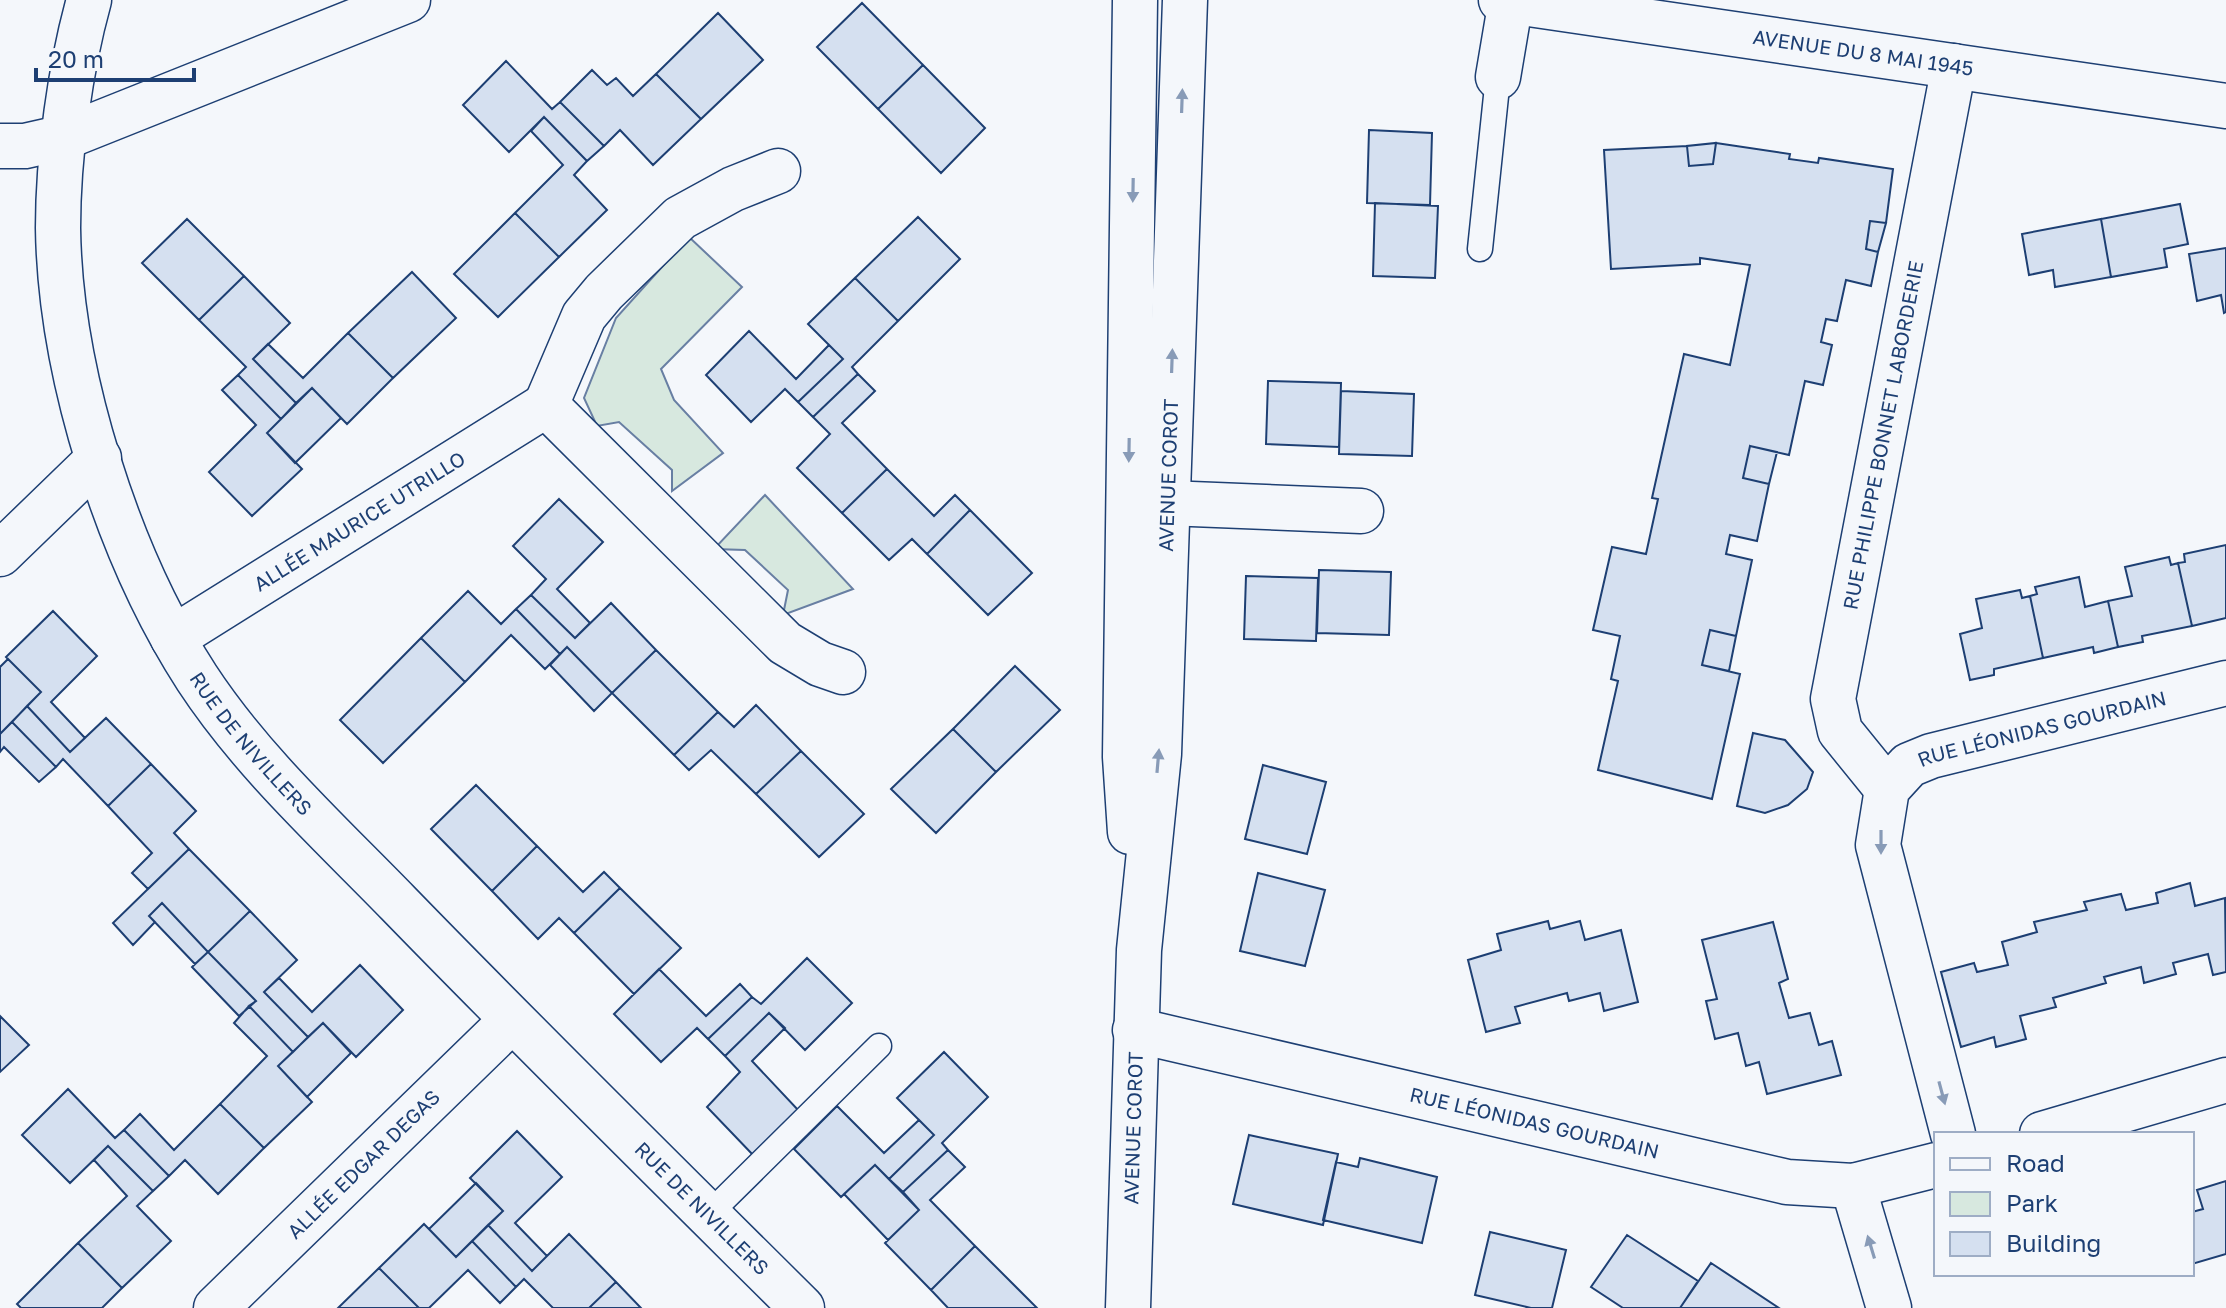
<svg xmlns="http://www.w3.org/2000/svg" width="2226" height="1308" font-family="'Golos Text',sans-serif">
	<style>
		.green { fill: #d7e8df; stroke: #687fa3; stroke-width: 2 }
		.building { fill: #d5e0f0; stroke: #1d3f73; stroke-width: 2 }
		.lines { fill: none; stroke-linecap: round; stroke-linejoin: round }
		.lane-casing { stroke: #1d3f73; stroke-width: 27 }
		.street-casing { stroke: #1d3f73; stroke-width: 47 }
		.secondary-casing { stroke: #1d3f73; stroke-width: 47 }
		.lane { stroke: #f4f7fb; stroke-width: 24 }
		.street { stroke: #f4f7fb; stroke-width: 44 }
		.secondary { stroke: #f4f7fb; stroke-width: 44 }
		.oneway { fill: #889bb7 }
		.labels { text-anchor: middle; stroke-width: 6; stroke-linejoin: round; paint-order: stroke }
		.street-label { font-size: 20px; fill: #1d3f73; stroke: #f4f7fb }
	</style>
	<rect width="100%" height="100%" fill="#f4f7fb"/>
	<path class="green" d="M689,237l53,50 -81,82 13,31 49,53 -51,38v-21l-53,-48 -22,4 -13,-28 32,-80z
		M765,495l88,94 -70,26 5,-25 -43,-40 -31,-1z"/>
	<path class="building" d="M862,3l61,62 -45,44 -61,-62z
		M718,13l45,47 -62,59 -45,-45z
		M506,61l46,48 8,-7 44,44 -17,15 -43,-44 -35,35 -46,-47z
		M923,65l62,63 -44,45 -63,-64z
		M592,70l15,15 9,-7 17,18 23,-22 45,45 -48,46 -33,-35 -16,16 -44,-44z
		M544,117l43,44 -13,14 33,35 -48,47 -44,-44 48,-48 -32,-34z
		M1369,130l63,3 -2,72 -63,-2z
		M1716,143l74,11 -1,5 29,4 1,-5 74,11 -7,54 -16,-2 -4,28 12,3 -7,34 -25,-6 -9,41 -11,-2 -5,23 11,3 -9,40 -18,-4 -16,74 -39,-9 -7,32 26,6 -12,57 -27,-6 -4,19 26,6 -16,76 -26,-6 -8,35 38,9 -28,125 -114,-29 20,-89 -7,-2 9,-43 -27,-6 19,-83 34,7 12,-55 -6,-1 32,-144 46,11 20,-100 -50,-7v6l-89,5 -7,-119 83,-4 2,20 24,-2z
		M1716,143l-3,21 -24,2 -2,-20z
		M1375,203l63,3 -3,72 -62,-2z
		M2180,204l8,40 -24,5 3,18 -56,10 -10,-58z
		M515,213l44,44 -61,60 -44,-43z
		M918,217l42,42 -62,62 -43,-43z
		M187,219l57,57 -45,44 -57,-57z
		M2101,219l10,58 -56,10 -2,-17 -24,5 -7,-41z
		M1870,221l16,2 -8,29 -12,-3z
		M2226,248v64l-2,1 -3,-18 -24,6 -8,-47z
		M412,272l44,46 -63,60 -45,-45z
		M244,276l46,47 -37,36 43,44 -15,16 -43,-44 8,-8 -47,-47z
		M855,278l43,43 -46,46 6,7 -45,43 -15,-15 45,-43 -35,-35z
		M749,331l47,48 33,-34 14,14 -45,43 -13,-13 -34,33 -45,-47z
		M348,333l45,45 -46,46 -35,-36 -16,15 -43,-44 15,-15 35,34z
		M858,374l17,17 -33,32 45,46 -45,44 -45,-45 33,-34 -17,-17z
		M238,375l43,44 -14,14 35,36 -50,47 -43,-44 47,-47 -34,-35z
		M1268,381l73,2 -2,64 -73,-3z
		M312,388l29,30 -46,45 -28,-30z
		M1341,391l73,3 -2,62 -73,-2z
		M1750,446l27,6 -8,32 -26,-6z
		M887,469l47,47 21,-21 15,15 -43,44 -15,-15 -23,21 -47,-47z
		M559,499l44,43 -46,47 33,34 -15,15 -44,-43 15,-16 -33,-33z
		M970,510l62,63 -44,42 -61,-61z
		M2226,545v73l-34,8 -14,-63 7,-1 -1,-8z
		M2169,557l2,8 7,-2 14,63 -50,10 1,6 -25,5 -10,-46 24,-5 -7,-29z
		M1319,570l72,2 -2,63 -72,-2z
		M1246,576l72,2 -2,63 -72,-2z
		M2079,577l6,30 23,-6 10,46 -24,6 -1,-6 -50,11 -13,-62 7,-2 -2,-7z
		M2020,590l2,8 8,-2 13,62 -49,11v6l-24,5 -10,-46 22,-6 -6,-29z
		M468,591l33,33 15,-15 44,45 -15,15 -34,-34 -46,47 -44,-44z
		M531,595l44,43 36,-35 45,47 -44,43 -45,-46 -7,7 -44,-45z
		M53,611l44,45 -46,46 34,36 -15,14 -43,-46 14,-14 -35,-35z
		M1710,630l26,6 -7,35 -27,-6z
		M421,638l44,44 -82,81 -43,-43z
		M567,647l45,46 -18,18 -44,-46z
		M656,650l62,62 -44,43 -62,-62z
		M8,659l33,33 -41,42v-67z
		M1015,666l45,44 -64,62 -43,-43z
		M756,705l45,46 -45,43 -45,-44 -22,20 -15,-15 44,-43 16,15z
		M27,706l43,46 36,-34 45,46 -43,42 -45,-47 -7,8 -44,-45z
		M12,722l44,45 -17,15 -35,-35 -4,5v-18z
		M953,729l43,43 -60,61 -45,-44z
		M1753,733l32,7 28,32 -6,17 -19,16 -23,8 -28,-7z
		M801,751l63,63 -45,43 -63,-63z
		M151,764l45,47 -22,22 15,16 -41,40 -16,-16 20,-20 -44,-47z
		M1263,765l63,17 -19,72 -62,-15z
		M476,785l61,61 -45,45 -61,-62z
		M537,846l46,46 21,-20 16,16 -46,45 -15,-15 -21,21 -46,-48z
		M189,849l61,62 -42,41 -46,-49 -13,13 6,6 -22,23 -20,-22z
		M1258,873l67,17 -20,76 -65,-15z
		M2190,883l5,23 30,-8 1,74 -13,3 -5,-21 -35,9 3,11 -32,9 -3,-16 -37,10 2,6 -53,15 3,9 -36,9 6,23 -30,8 -2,-10 -33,10 -20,-75 33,-9 3,9 31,-7 -6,-23 35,-10 -3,-10 53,-12 -3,-8 37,-8 5,16 32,-7 -2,-10z
		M620,888l61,60 -47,46 -60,-61z
		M162,903l46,49 -13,12 -46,-48z
		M250,911l47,49 -33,32 44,45 -15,15 -44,-46 7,-5 -48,-49z
		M1548,921l2,8 30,-8 5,19 36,-10 17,72 -34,9 -4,-18 -31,8 -2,-8 -52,14 5,16 -34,9 -18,-72 33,-10 -4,-16z
		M1773,922l15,57 -9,4 10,35 21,-5 9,32 13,-4 9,34 -74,19 -8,-32 -13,4 -8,-33 -23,6 -9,-38 11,-2 -15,-59z
		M208,952l48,49 -17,15 -47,-49z
		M807,958l45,45 -47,47 -36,-37 -44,43 -17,-17 44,-42 9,7z
		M360,965l43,45 -47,47 -33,-34 -15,14 -44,-45 15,-14 33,34z
		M659,969l47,47 34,-32 12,13 -44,42 -11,-11 -36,34 -47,-48z
		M249,1006l44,46 -15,14 34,36 -48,46 -44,-44 47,-48 -33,-33z
		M769,1013l16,15 -33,33 47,50 -45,45 -47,-49 33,-35 -15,-16z
		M0,1016l29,29 -29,27z
		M323,1023l28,30 -44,44 -29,-31z
		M944,1052l44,45 -46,46 6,7 -45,42 -14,-13 45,-44 -37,-37z
		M68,1089l47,49 9,-8 45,46 -16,15 -45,-45 -38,37 -48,-48z
		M220,1104l44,44 -46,46 -33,-34 -16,16 -45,-46 16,-16 34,36z
		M837,1106l47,47 35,-33 15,15 -45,44 -14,-14 -34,32 -47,-48z
		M517,1131l45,46 -47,46 32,33 -15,15 -44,-46 15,-14 -33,-33z
		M1249,1135l89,19 -15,71 -90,-21z
		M108,1146l45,45 -16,15 34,35 -49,47 -44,-45 49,-47 -33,-36z
		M948,1150l17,17 -35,33 45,46 -44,44 -46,-47 34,-33 -16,-18z
		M1360,1158l77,19 -15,66 -99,-23 13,-58 22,5z
		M875,1165l44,45 -31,30 -44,-46z
		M2226,1181v73l-34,10v-52l11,-3 -6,-19z
		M476,1183l27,28 -47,46 -27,-28z
		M424,1224l32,33 16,-16 44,46 -16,16 -32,-33 -39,38h-10l-40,-40z
		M488,1225l44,46 37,-37 47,48 -27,26h-36l-29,-29 -8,8 -44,-46z
		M1490,1232l76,18 -14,58h-21l-56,-13z
		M1627,1235l71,46 -18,27h-57l-32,-21z
		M78,1243l44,45 -20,20h-81l-4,-4z
		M975,1246l62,62h-89l-17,-18z
		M1711,1263l68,45h-99z
		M379,1268l40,40h-81z
		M616,1282l25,26h-52z"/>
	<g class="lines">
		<defs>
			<path id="lane" d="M1480,249l18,-172
				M708,1215l171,-169"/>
			<g id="street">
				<path id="s1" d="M89,0c-19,68 -31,157 -31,228 2,146 60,328 139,450 55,84 132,154 201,225 133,137 269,271 404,405"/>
				<path id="s2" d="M1501,0l725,106"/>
				<path d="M1498,77l13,-77"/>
				<path d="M0,146h25l40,-9 343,-137"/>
				<path d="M546,405l38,-89 20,-24 76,-74 53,-29 45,-18"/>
				<path d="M1167,503l194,8"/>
				<path d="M0,554l99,-96"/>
				<path id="s3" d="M173,638l373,-233 239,238 35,21 23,8"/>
				<path id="s4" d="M1887,789l-47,-58 -7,-32 121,-633"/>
				<path id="s5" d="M1135,1030l652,152 66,4 83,-21"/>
				<path id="s6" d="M1953,1134l-75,-289 9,-56 22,-24 22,-9 295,-73"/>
				<path d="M2042,1134l184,-54"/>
				<path d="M1853,1186l36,122"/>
				<path id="s7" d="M216,1308l296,-288"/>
			</g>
			<g id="secondary">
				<path d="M1130,832l-5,-75 10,-757"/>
				<path id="s8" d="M1128,1308l11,-358 20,-196 26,-754"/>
			</g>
		</defs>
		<use href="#lane" class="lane-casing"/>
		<use href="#street" class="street-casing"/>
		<use href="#secondary" class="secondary-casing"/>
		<use href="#lane" class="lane"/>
		<use href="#street" class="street"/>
		<use href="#secondary" class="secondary"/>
	</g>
	<defs><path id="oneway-solid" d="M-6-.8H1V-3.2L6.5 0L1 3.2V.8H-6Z" transform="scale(2)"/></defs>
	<g class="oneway">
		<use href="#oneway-solid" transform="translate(1182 101) rotate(-88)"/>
		<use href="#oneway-solid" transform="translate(1133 190) rotate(91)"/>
		<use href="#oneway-solid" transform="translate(1172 361) rotate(-88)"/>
		<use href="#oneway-solid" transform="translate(1129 450) rotate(91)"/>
		<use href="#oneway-solid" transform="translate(1158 761) rotate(-85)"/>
		<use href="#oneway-solid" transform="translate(1881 842) rotate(90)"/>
		<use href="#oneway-solid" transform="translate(1942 1093) rotate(75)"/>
		<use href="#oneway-solid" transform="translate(1871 1247) rotate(-107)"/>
	</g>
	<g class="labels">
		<g class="street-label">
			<text dy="7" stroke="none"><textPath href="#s2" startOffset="366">AVENUE DU 8 MAI 1945</textPath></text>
			<text dy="7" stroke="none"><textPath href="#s4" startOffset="376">RUE PHILIPPE BONNET LABORDERIE</textPath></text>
			<text dy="7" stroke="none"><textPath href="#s8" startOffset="834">AVENUE COROT</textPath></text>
			<text dy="7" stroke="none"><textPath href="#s3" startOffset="220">ALLÉE MAURICE UTRILLO</textPath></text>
			<text dy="7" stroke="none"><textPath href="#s6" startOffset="526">RUE LÉONIDAS GOURDAIN</textPath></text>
			<text dy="7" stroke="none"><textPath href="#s1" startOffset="792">RUE DE NIVILLERS</textPath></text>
			<text dy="7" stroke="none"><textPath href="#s5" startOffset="410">RUE LÉONIDAS GOURDAIN</textPath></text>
			<text dy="7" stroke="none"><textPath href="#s8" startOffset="180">AVENUE COROT</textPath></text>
			<text dy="7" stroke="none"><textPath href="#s7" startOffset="206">ALLÉE EDGAR DEGAS</textPath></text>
			<text dy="7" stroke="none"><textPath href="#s1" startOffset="1440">RUE DE NIVILLERS</textPath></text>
		</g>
	</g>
	<rect x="1934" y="1132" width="260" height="144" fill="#f4f7fb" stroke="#9eadc5" stroke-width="2"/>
	<rect x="1950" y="1158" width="40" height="12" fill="#f4f7fb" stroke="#9eadc5" stroke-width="2"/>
	<text x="2006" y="1172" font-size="24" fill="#1d3f73">Road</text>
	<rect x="1950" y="1192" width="40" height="24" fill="#d7e8df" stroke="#9eadc5" stroke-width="2"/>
	<text x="2006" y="1212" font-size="24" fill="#1d3f73">Park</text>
	<rect x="1950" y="1232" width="40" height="24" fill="#d5e0f0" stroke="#9eadc5" stroke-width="2"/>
	<text x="2006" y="1252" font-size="24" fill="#1d3f73">Building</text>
	<path d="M36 68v12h158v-12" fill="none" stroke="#1d3f73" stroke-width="4"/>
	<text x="48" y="68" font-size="24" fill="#1d3f73" stroke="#f4f7fb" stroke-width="6" paint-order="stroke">20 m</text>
</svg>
